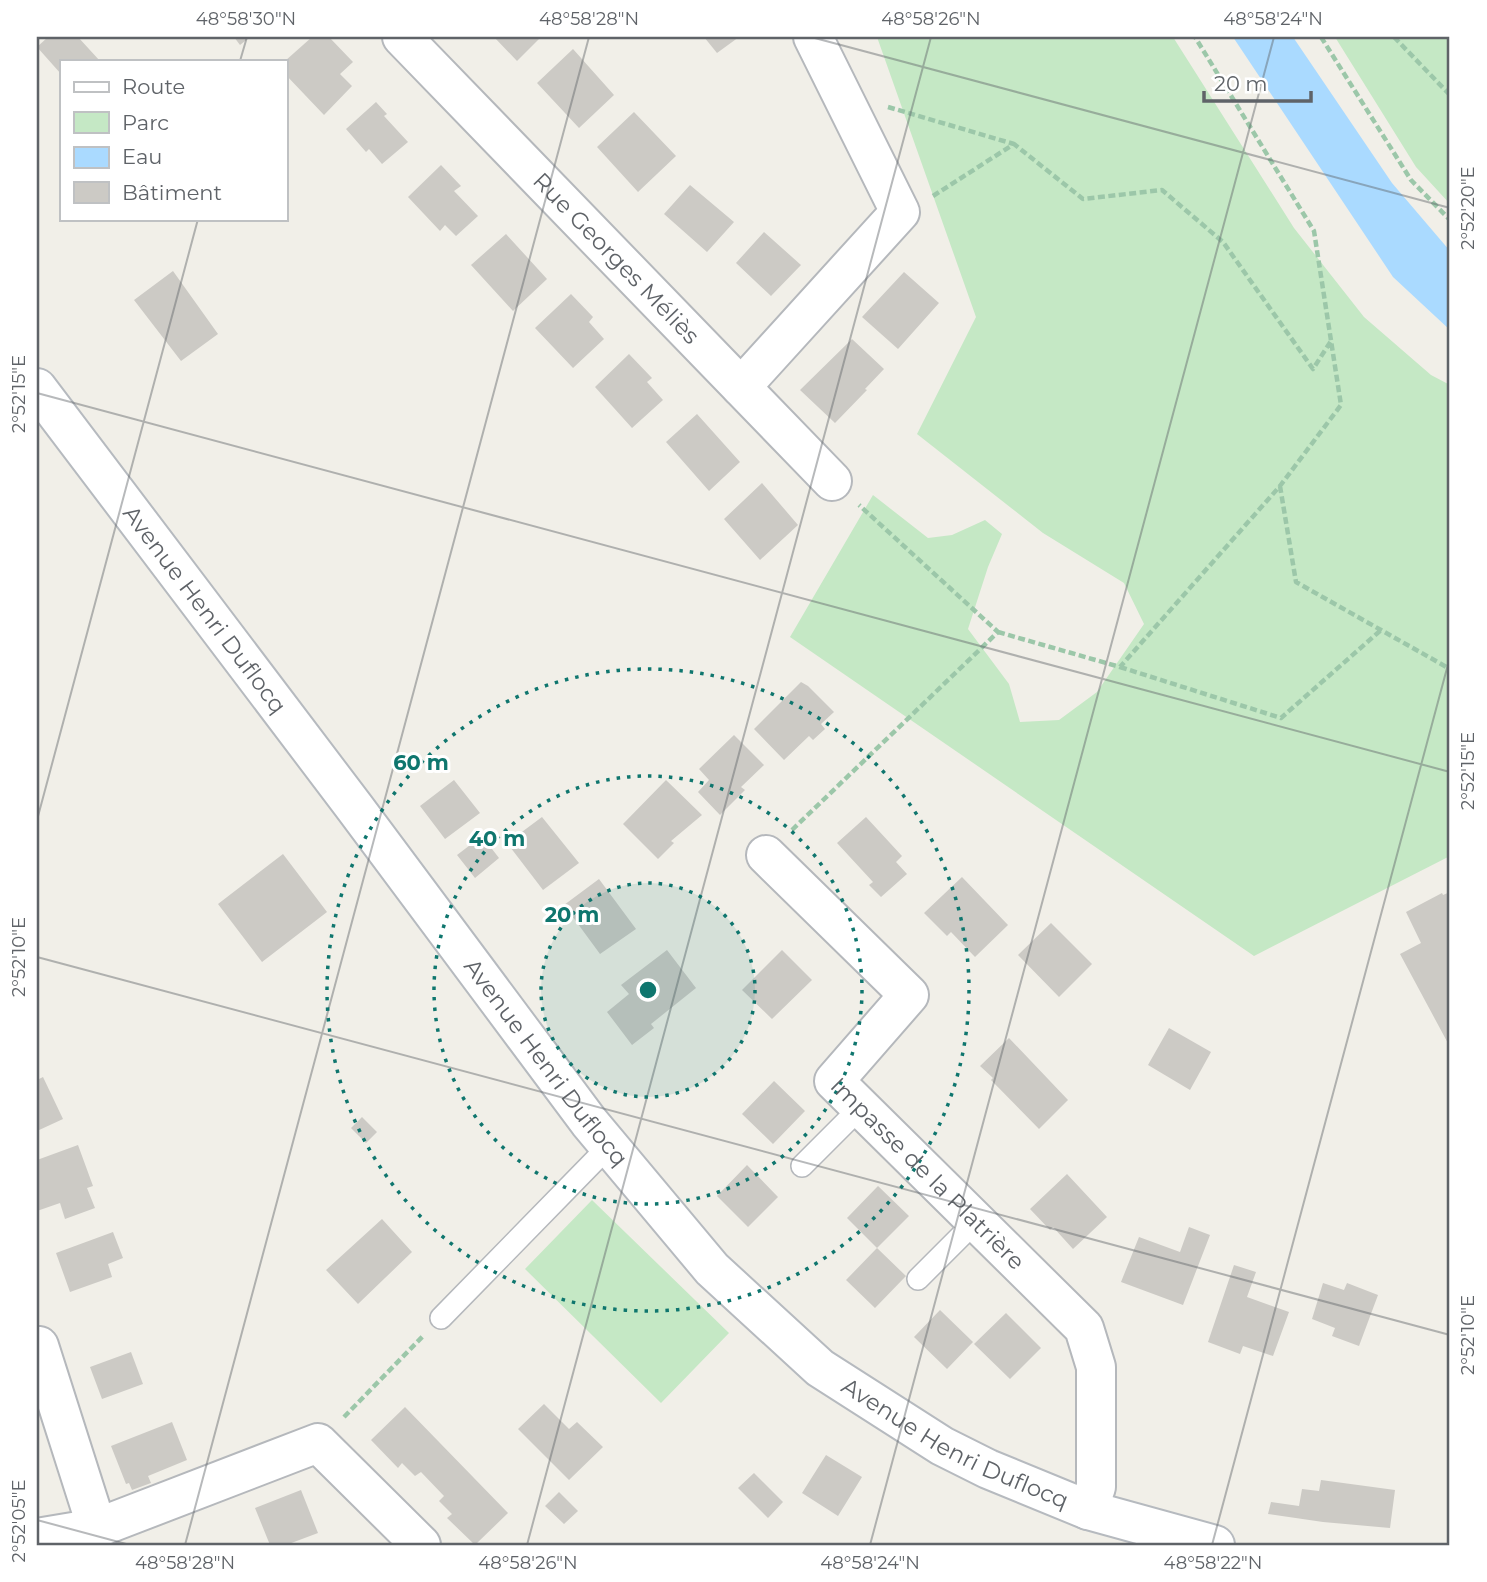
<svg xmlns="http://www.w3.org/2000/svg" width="1487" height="1582" font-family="Montserrat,sans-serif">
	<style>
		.green { fill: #c5e8c5 }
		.water { fill: #aadaff }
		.building { fill: #cccac5 }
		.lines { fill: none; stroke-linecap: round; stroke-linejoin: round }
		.lane-casing { stroke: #b5b8bc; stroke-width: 24 }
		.street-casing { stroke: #b5b8bc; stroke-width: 42 }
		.secondary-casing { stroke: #b6babf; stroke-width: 42 }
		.path { stroke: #9cc7a9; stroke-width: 4.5; stroke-dasharray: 7 3.5; stroke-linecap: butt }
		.lane { stroke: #fff; stroke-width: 21 }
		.street { stroke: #fff; stroke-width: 38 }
		.secondary { stroke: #fff; stroke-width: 38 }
		.ticks { fill: none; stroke: #5f6368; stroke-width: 2; stroke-opacity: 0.45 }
		.ring { fill: none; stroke: #0f766e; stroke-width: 3.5; stroke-dasharray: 3.5 7 }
		.labels { text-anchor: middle; stroke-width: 6; stroke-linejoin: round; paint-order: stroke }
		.street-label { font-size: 23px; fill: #5f6368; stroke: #fff }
		.centre { fill: #0f766e; stroke: #fff; stroke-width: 3.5 }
		.ring-label { font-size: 21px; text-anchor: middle; font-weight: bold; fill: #0f766e; stroke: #fff; stroke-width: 6; stroke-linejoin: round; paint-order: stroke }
		.neatline { fill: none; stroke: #5f6368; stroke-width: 2.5 }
		.ticks-label { font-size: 18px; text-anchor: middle; fill: #5f6368 }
	</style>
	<rect width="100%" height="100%" fill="#f1efe8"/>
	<path class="green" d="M877,37h296l121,191 70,89 67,58 19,10v471l-196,100 -464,-319 83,-142 55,43 24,-3 33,-15 17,14 -14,33 -20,62 41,55 11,38 39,-2 38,-28 47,-68 -20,-41 -81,-50 -126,-99 59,-117z
		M1335,37h115v167l-34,-37z
		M592,1200l137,133 -68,70 -136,-134z"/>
	<path class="water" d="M1233,37h60l99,146 58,68v79l-57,-53z"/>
	<path class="building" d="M48,37l5,2 2,-2h23l22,24h-39v13l-24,-27z
		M234,37h16l-10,8z
		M312,37h17l24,25 -13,12 12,12 -28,29 -39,-41v-13z
		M494,37h47l-24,24z
		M704,37h35l-22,16z
		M573,49l41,46 -35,33 -42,-45z
		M376,102l11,12 -3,2 24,26 -26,22 -13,-15 -3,3 -20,-23z
		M634,112l42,44 -38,36 -41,-45z
		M441,165l20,21 -7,5 24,25 -22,20 -11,-11 -5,6 -32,-34z
		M690,185l44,37 -27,30 -43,-38z
		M764,232l37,33 -30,31 -35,-33z
		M506,234l41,45 -34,32 -42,-46z
		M173,271l45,63 -37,27 -47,-61z
		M904,272l35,31 -41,46 -36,-32z
		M571,294l22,23 -4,5 15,17 -31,29 -38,-40z
		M852,339l32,30 -19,20 2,1 -32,33 -35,-33z
		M629,354l23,24 -5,4 16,18 -31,28 -37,-41z
		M697,414l43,48 -31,29 -43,-49z
		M762,483l36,42 -38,35 -36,-41z
		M801,682l7,4 26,26 -13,12 4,5 -12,11 -4,-4 -25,24 -30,-31z
		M734,735l30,30 -23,22 4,3 -25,25 -22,-23 11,-12 -10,-11z
		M454,780l26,33 -35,26 -25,-33z
		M666,780l36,35 -31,26 3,2 -16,16 -35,-35z
		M542,817l37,46 -36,27 -36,-47z
		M866,817l36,39 -6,6 11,12 -26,23 -12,-12 4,-3 -36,-39z
		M482,836l17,22 -24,20 -18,-23z
		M283,854l44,58 -65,50 -44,-58z
		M962,877l46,48 -33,32 -24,-25 -4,4 -23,-23z
		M599,879l37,50 -36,25 -36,-49z
		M1450,892v155l-50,-93 21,-11 -15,-31 36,-19 1,2z
		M1051,923l41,41 -33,33 -41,-42z
		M667,950l29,38 -45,36 3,4 -22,17 -25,-33 22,-18 -8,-9z
		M782,950l30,30 -40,39 -30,-29z
		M1169,1028l42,24 -21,38 -42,-25z
		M1009,1038l59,62 -29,29 -48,-49 2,-2 -13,-12z
		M43,1077l20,42 -26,12v-51z
		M774,1081l31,30 -32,33 -31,-30z
		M362,1117l15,15 -11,11 -15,-15z
		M78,1145l15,41 -6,2 8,20 -30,11 -5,-16 -23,8v-51z
		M747,1165l31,32 -30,30 -31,-31z
		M1067,1174l40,43 -34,32 -20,-22 -3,3 -20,-21z
		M878,1186l31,30 -32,32 -30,-30z
		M382,1219l30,33 -54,52 -32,-34z
		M1189,1227l21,8 -27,70 -62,-23 18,-45 41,15z
		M113,1232l10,26 -15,6 4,13 -42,15 -14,-39z
		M877,1248l29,28 -31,32 -29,-28z
		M1234,1265l22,7 -9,25 42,15 -16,44 -30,-10 -3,8 -32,-12z
		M1323,1283l21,7 3,-7 31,12 -19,51 -27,-10 3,-8 -23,-9z
		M940,1310l33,32 -26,27 -33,-32z
		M1006,1313l35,35 -31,31 -36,-35z
		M131,1352l12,32 -41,15 -12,-32z
		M544,1404l25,25 8,-7 26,25 -34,33 -51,-51z
		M405,1407l103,106 -33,32 -28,-27 5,-4 -13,-13 5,-5 -23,-24 -6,4 -13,-13 -4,5 -27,-28z
		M172,1422l15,38 -39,16 3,7 -19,7 -3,-7 -3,1 -15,-38z
		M826,1455l36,22 -24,39 -36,-23z
		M754,1473l29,29 -15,16 -30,-30z
		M1321,1480l74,10 -5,38 -67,-6 -55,-8 3,-12 28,4 3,-17 17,2z
		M301,1490l17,43 -32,12h-16l-15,-37z
		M559,1492l19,19 -14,13 -19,-18z"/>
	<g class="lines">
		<defs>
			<path id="lane" d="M802,1166l59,-59
				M918,1279l58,-58
				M441,1318l167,-171"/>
			<g id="street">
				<path id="s1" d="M402,37l430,444"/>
				<path d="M741,387l159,-175 -87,-175"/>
				<path id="s2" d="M766,855l143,140 -75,86 250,247 12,39v120l-8,23"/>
				<path d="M39,1346l58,182"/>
				<path d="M37,1538l60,-10 221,-85 103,102"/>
			</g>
			<g id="secondary">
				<path id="s3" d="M37,388l318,420 234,314 123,147 108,99 122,78 46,23 100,41 127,35"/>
			</g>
		</defs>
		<use href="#lane" class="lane-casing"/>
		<use href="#street" class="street-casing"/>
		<use href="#secondary" class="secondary-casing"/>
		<path class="path" d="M1321,37l90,143 39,40
			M1394,37l56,58
			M888,107l126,37
			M933,196l81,-52 69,55 79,-9 61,52 90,127 18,-28
			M1280,486l16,96 154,87
			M998,632l122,35 160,-181 61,-81 -27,-174 -119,-194
			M1120,667l161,51 100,-88
			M792,830l206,-198 -139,-127
			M344,1417l79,-81"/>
		<use href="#lane" class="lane"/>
		<use href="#street" class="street"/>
		<use href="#secondary" class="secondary"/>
	</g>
	<path class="ticks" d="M811,37l639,171M240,61l7,-24M37,393l1413,379M37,820l161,-601M37,957l1413,378M37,1520l93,25M185,1545l404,-1508M527,1545l404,-1508M870,1545l404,-1508M1212,1545l238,-888"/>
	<circle cx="648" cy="990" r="107" fill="#0f766e" fill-opacity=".12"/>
	<g class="ring">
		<circle cx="648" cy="990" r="107"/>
		<circle cx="648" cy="990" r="214"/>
		<circle cx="648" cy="990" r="321"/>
	</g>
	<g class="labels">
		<g class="street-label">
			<text dy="8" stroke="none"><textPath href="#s1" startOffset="308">Rue Georges Méliès</textPath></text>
			<text dy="8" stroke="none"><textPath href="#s3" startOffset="278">Avenue Henri Duflocq</textPath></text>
			<text dy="8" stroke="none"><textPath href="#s3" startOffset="845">Avenue Henri Duflocq</textPath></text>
			<text dy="8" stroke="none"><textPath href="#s2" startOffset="446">Impasse de la Platrière</textPath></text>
			<text dy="8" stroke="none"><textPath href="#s3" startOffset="1412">Avenue Henri Duflocq</textPath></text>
		</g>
	</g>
	<circle cx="648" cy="990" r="10" class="centre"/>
	<g class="ring-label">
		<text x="421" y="770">60 m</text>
		<text x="497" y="846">40 m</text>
		<text x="572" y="922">20 m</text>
	</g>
	<rect width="1487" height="1582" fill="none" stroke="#ffffff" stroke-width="77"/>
	<rect x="60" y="60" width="228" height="161" fill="#ffffff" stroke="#bfc1c3" stroke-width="2"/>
	<rect x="74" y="82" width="35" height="10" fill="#ffffff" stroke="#bfc1c3" stroke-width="2"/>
	<text x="122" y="94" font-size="21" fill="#5f6368">Route</text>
	<rect x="74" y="112" width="35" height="21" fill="#c5e8c5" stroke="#bfc1c3" stroke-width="2"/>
	<text x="122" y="130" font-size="21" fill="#5f6368">Parc</text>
	<rect x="74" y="147" width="35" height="21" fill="#aadaff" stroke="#bfc1c3" stroke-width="2"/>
	<text x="122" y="164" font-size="21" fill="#5f6368">Eau</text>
	<rect x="74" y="182" width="35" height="21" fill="#cccac5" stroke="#bfc1c3" stroke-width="2"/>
	<text x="122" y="200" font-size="21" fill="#5f6368">Bâtiment</text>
	<path d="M1204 91v10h107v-10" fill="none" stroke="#5f6368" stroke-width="3.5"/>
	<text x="1214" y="91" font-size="21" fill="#5f6368" stroke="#ffffff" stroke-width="5" paint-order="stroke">20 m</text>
	<rect x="38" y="38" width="1410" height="1506" class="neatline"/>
	<g class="ticks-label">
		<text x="246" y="25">48°58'30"N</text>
		<text x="589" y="25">48°58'28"N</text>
		<text x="931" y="25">48°58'26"N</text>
		<text x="1273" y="25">48°58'24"N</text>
		<text transform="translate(1468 208) rotate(-90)" y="6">2°52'20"E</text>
		<text transform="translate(19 394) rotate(-90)" y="6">2°52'15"E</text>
		<text transform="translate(1468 771) rotate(-90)" y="6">2°52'15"E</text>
		<text transform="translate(19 957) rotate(-90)" y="6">2°52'10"E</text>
		<text transform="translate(1468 1335) rotate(-90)" y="6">2°52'10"E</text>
		<text transform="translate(19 1521) rotate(-90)" y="6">2°52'05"E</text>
		<text x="185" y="1569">48°58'28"N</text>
		<text x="528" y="1569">48°58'26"N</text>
		<text x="870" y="1569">48°58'24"N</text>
		<text x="1213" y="1569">48°58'22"N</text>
	</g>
</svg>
